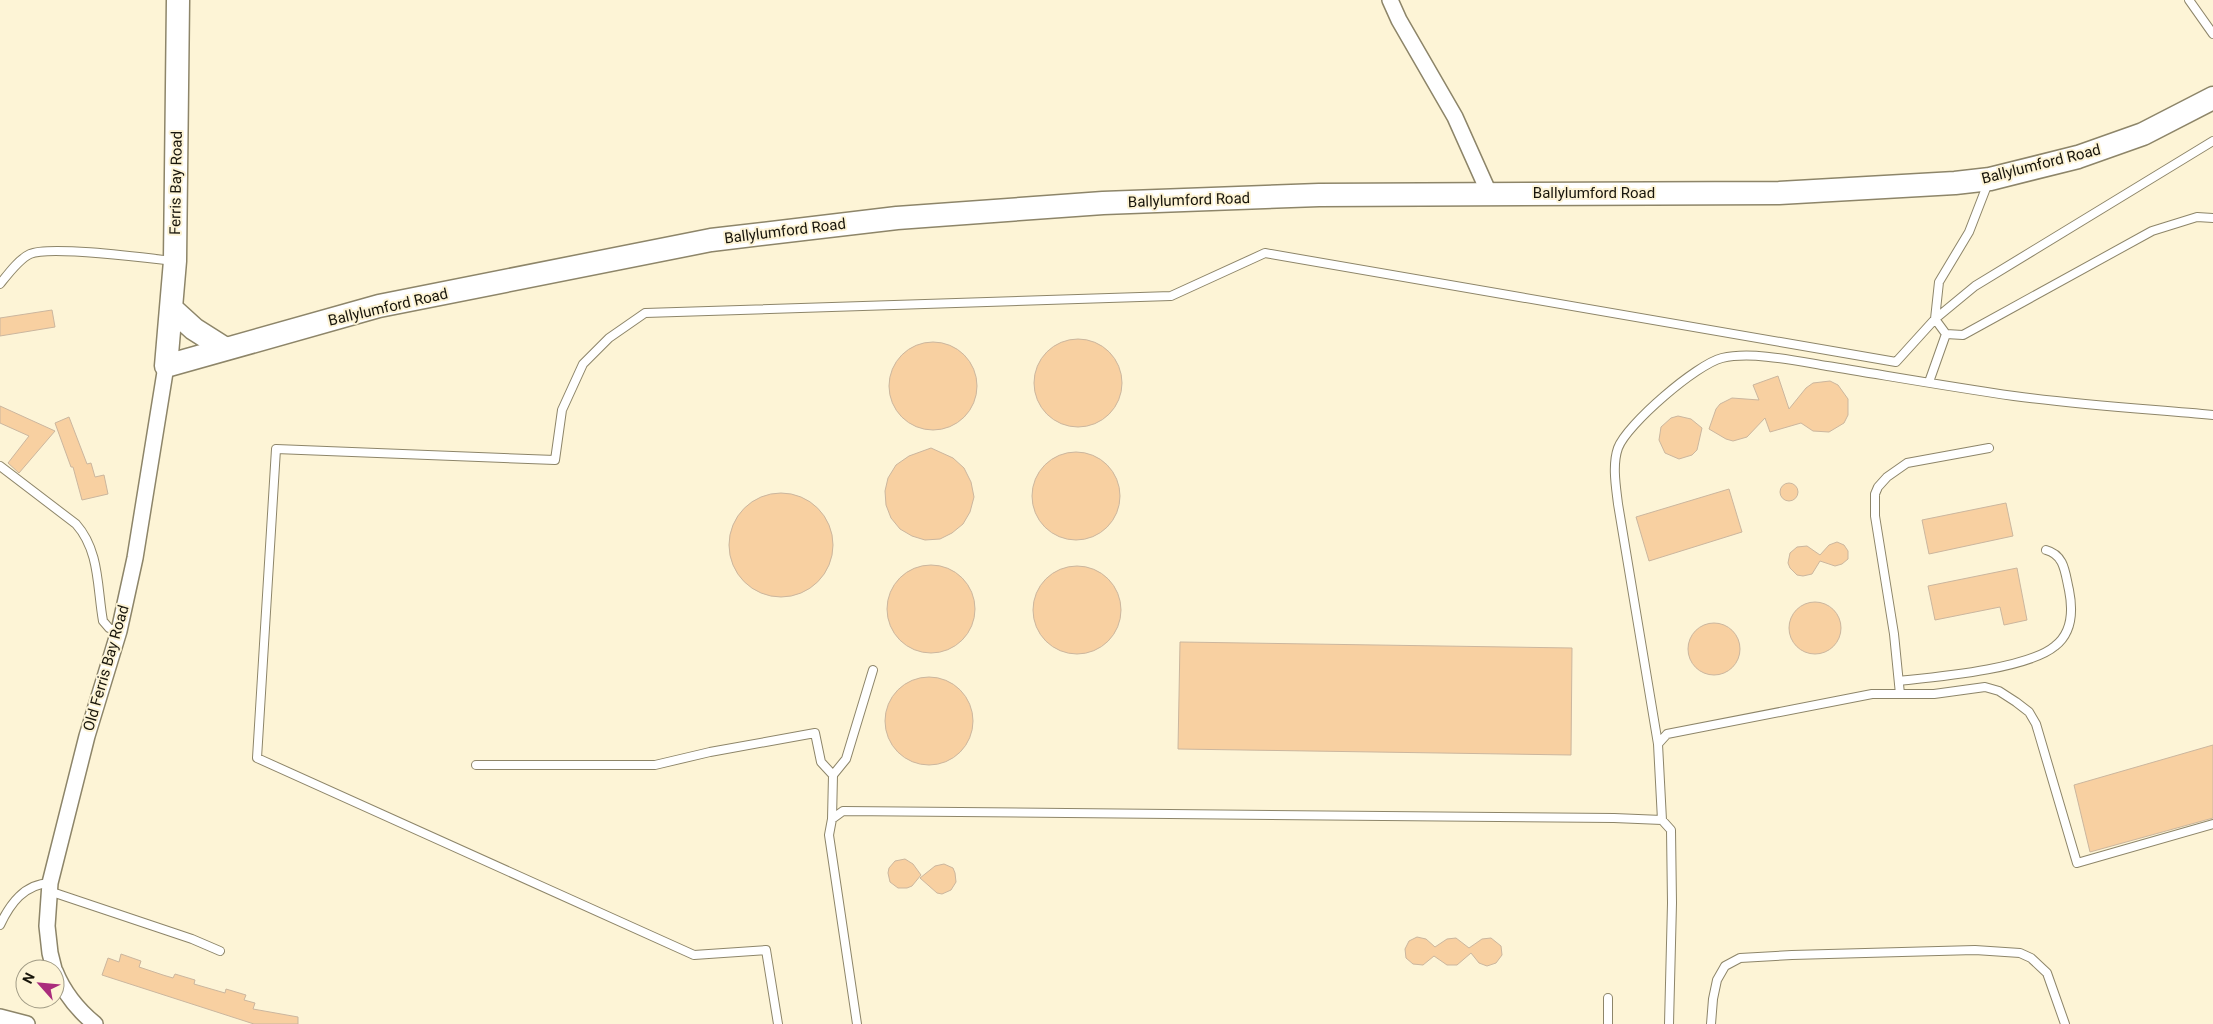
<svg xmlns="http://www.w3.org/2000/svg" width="2213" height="1024" font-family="Roboto,sans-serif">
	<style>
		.building { fill: #f8d0a1; stroke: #cbb69e }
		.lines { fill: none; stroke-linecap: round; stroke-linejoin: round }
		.service-casing { stroke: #8d8569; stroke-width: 10 }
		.minor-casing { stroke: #8d8569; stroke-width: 18 }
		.secondary-casing { stroke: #8d8569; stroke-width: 25 }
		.service { stroke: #fff; stroke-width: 8 }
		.minor { stroke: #fff; stroke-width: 15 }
		.secondary { stroke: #fff; stroke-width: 22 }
		.labels { text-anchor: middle; stroke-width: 4; stroke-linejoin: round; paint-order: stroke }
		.street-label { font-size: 15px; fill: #18150b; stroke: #fdf4d6 }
	</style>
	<rect width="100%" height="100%" fill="#fdf4d6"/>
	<path class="building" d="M52,310l3,17 -55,9v-18z
		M1034 383a44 44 0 1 1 88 0a44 44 0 1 1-88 0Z
		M889 386a44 44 0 1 1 88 0a44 44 0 1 1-88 0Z
		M1778,376l11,33 17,-21 7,-5 17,-2 8,4 10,14v16l-4,8 -15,9 -16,-1 -12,-8 -31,9 -5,-14 -18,19 -14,4 -7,-2 -17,-10 7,-20 4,-5 12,-6 27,2 -6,-15z
		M0,406l55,25 -36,42 -11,-10 21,-27 -29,-13z
		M1678,416l13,3 11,9 -5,22 -5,5 -13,4 -14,-6 -6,-13 2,-13 10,-9z
		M69,417l18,47 4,-1 4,14 9,-2 4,19 -26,6 -9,-33h-2l-16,-44z
		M931,448l22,10 11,10 7,14 3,15 -4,15 -7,12 -11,9 -12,6 -15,1 -13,-4 -12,-7 -9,-11 -5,-13 -1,-14 3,-13 8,-13 13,-9z
		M1032 496a44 44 0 1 1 88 0a44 44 0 1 1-88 0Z
		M1780 492a9 9 0 1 1 18 0a9 9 0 1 1-18 0Z
		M1729,489l13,43 -93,29 -13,-44z
		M729 545a52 52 0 1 1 104 0a52 52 0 1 1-104 0Z
		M2006,503l7,33 -84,18 -7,-34z
		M1837,542l7,3 4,6v8l-6,5 -7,2 -15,-5 -8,13 -9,2 -6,-1 -7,-7 -2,-5 2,-10 7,-6 10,-1 13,9 9,-10z
		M887 609a44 44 0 1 1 88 0a44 44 0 1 1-88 0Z
		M1033 610a44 44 0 1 1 88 0a44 44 0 1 1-88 0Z
		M2017,568l10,52 -23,5 -4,-18 -65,13 -7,-34z
		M1789 628a26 26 0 1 1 52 0a26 26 0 1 1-52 0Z
		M1688 649a26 26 0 1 1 52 0a26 26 0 1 1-52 0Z
		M1180,642l392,6 -1,107 -393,-6z
		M885 721a44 44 0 1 1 88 0a44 44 0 1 1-88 0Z
		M2213,745v73l-123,34 -16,-67z
		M905,859l8,5 8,11 -9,11 -5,2h-9l-8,-6 -2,-9 1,-5 6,-7z
		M944,864l9,4 2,5 1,9 -5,8 -9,4 -5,-1 -17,-15 15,-12z
		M1417,937l9,2 9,8 12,-8 9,-1 13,10 13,-9 9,-1 10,8 1,9 -6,8 -9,3 -8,-3 -8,-10 -14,12h-10l-13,-9 -11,9 -10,-1 -7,-6 -1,-9 4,-8z
		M121,954l20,7 -2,6 24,8 10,3 2,-4 20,6 -1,4 31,9 1,-4 20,6 -2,5 11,3 -2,6 45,8v7h-44l-152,-49 6,-17 11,4z"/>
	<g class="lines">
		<defs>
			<path id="service" d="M2189,0l24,34
				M1988,183l-19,49 -30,50 -4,37 11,15 17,1 189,-104 45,-14 16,1
				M0,284c8,-10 19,-25 30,-30 19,-9 117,4 143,7
				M1929,382l17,-48
				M0,466l76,58c24,27 21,64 27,97l6,7 10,3
				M1899,681c37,-4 129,-12 156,-35 18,-14 18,-36 14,-56 -4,-17 -4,-35 -23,-40
				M1900,694l-6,-60 -19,-118v-22l3,-7 9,-10 20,-14 82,-15
				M1658,744l-40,-240c-2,-17 -6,-39 0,-56 9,-24 79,-84 104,-90 30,-7 75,3 105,8 62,10 124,21 187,30 66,9 133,13 199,19
				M476,765h179l55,-13 105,-19 6,29 12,13
				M832,819l1,-44 13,-16 27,-89
				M1662,820l-4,-76 9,-10 205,-40h62l51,-7 14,4 17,11 13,10 7,12 41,139 136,-39
				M49,891l143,48 28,12
				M0,925c10,-21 24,-41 50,-42
				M1608,998v26
				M778,1024l-12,-74 -72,5 -437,-197 19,-309 279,11 7,-50 21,-46 26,-26 36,-25 526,-17 94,-43 631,109 39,-43 40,-33 238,-145
				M857,1024l-28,-189 3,-16 11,-8 771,7 48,2 9,10 1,73 -3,121
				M1711,1024l2,-25 4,-19 8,-14 15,-8 52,-3 183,-5 45,3 11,5 16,15 18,51"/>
			<path id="minor" d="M1390,0l9,20 56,97 34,76
				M54,969l-4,-16 -3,-27 3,-43 37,-147 32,-105 16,-73 31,-192
				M55,971c8,20 23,39 40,53
				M0,1017l27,7"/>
			<path id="secondary" d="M178,0l-3,261 -9,105 213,-60 332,-66 186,-22 206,-15 216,-8 460,-2 176,-10 35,-4 88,-22 65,-23 70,-36
				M172,309l22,20 30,19"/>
		</defs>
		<use href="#service" class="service-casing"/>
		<use href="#minor" class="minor-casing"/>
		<use href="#secondary" class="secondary-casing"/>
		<use href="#service" class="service"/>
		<use href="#minor" class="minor"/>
		<use href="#secondary" class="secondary"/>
	</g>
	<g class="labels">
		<g class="street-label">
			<text transform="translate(2041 164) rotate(-14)" y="5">Ballylumford Road</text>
			<text transform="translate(176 183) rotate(-89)" y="5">Ferris Bay Road</text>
			<text x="1594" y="198">Ballylumford Road</text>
			<text transform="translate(1189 200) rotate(-2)" y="5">Ballylumford Road</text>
			<text transform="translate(785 231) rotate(-7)" y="5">Ballylumford Road</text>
			<text transform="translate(388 307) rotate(-13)" y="5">Ballylumford Road</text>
			<text transform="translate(106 668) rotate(-74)" y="5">Old Ferris Bay Road</text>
		</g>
	</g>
	<g transform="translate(40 984) rotate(297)"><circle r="24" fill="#fdf4d6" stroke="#a19b85"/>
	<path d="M0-4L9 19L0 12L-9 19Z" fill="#aa2c7c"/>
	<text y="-8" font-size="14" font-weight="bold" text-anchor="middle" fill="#18150b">N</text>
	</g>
</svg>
